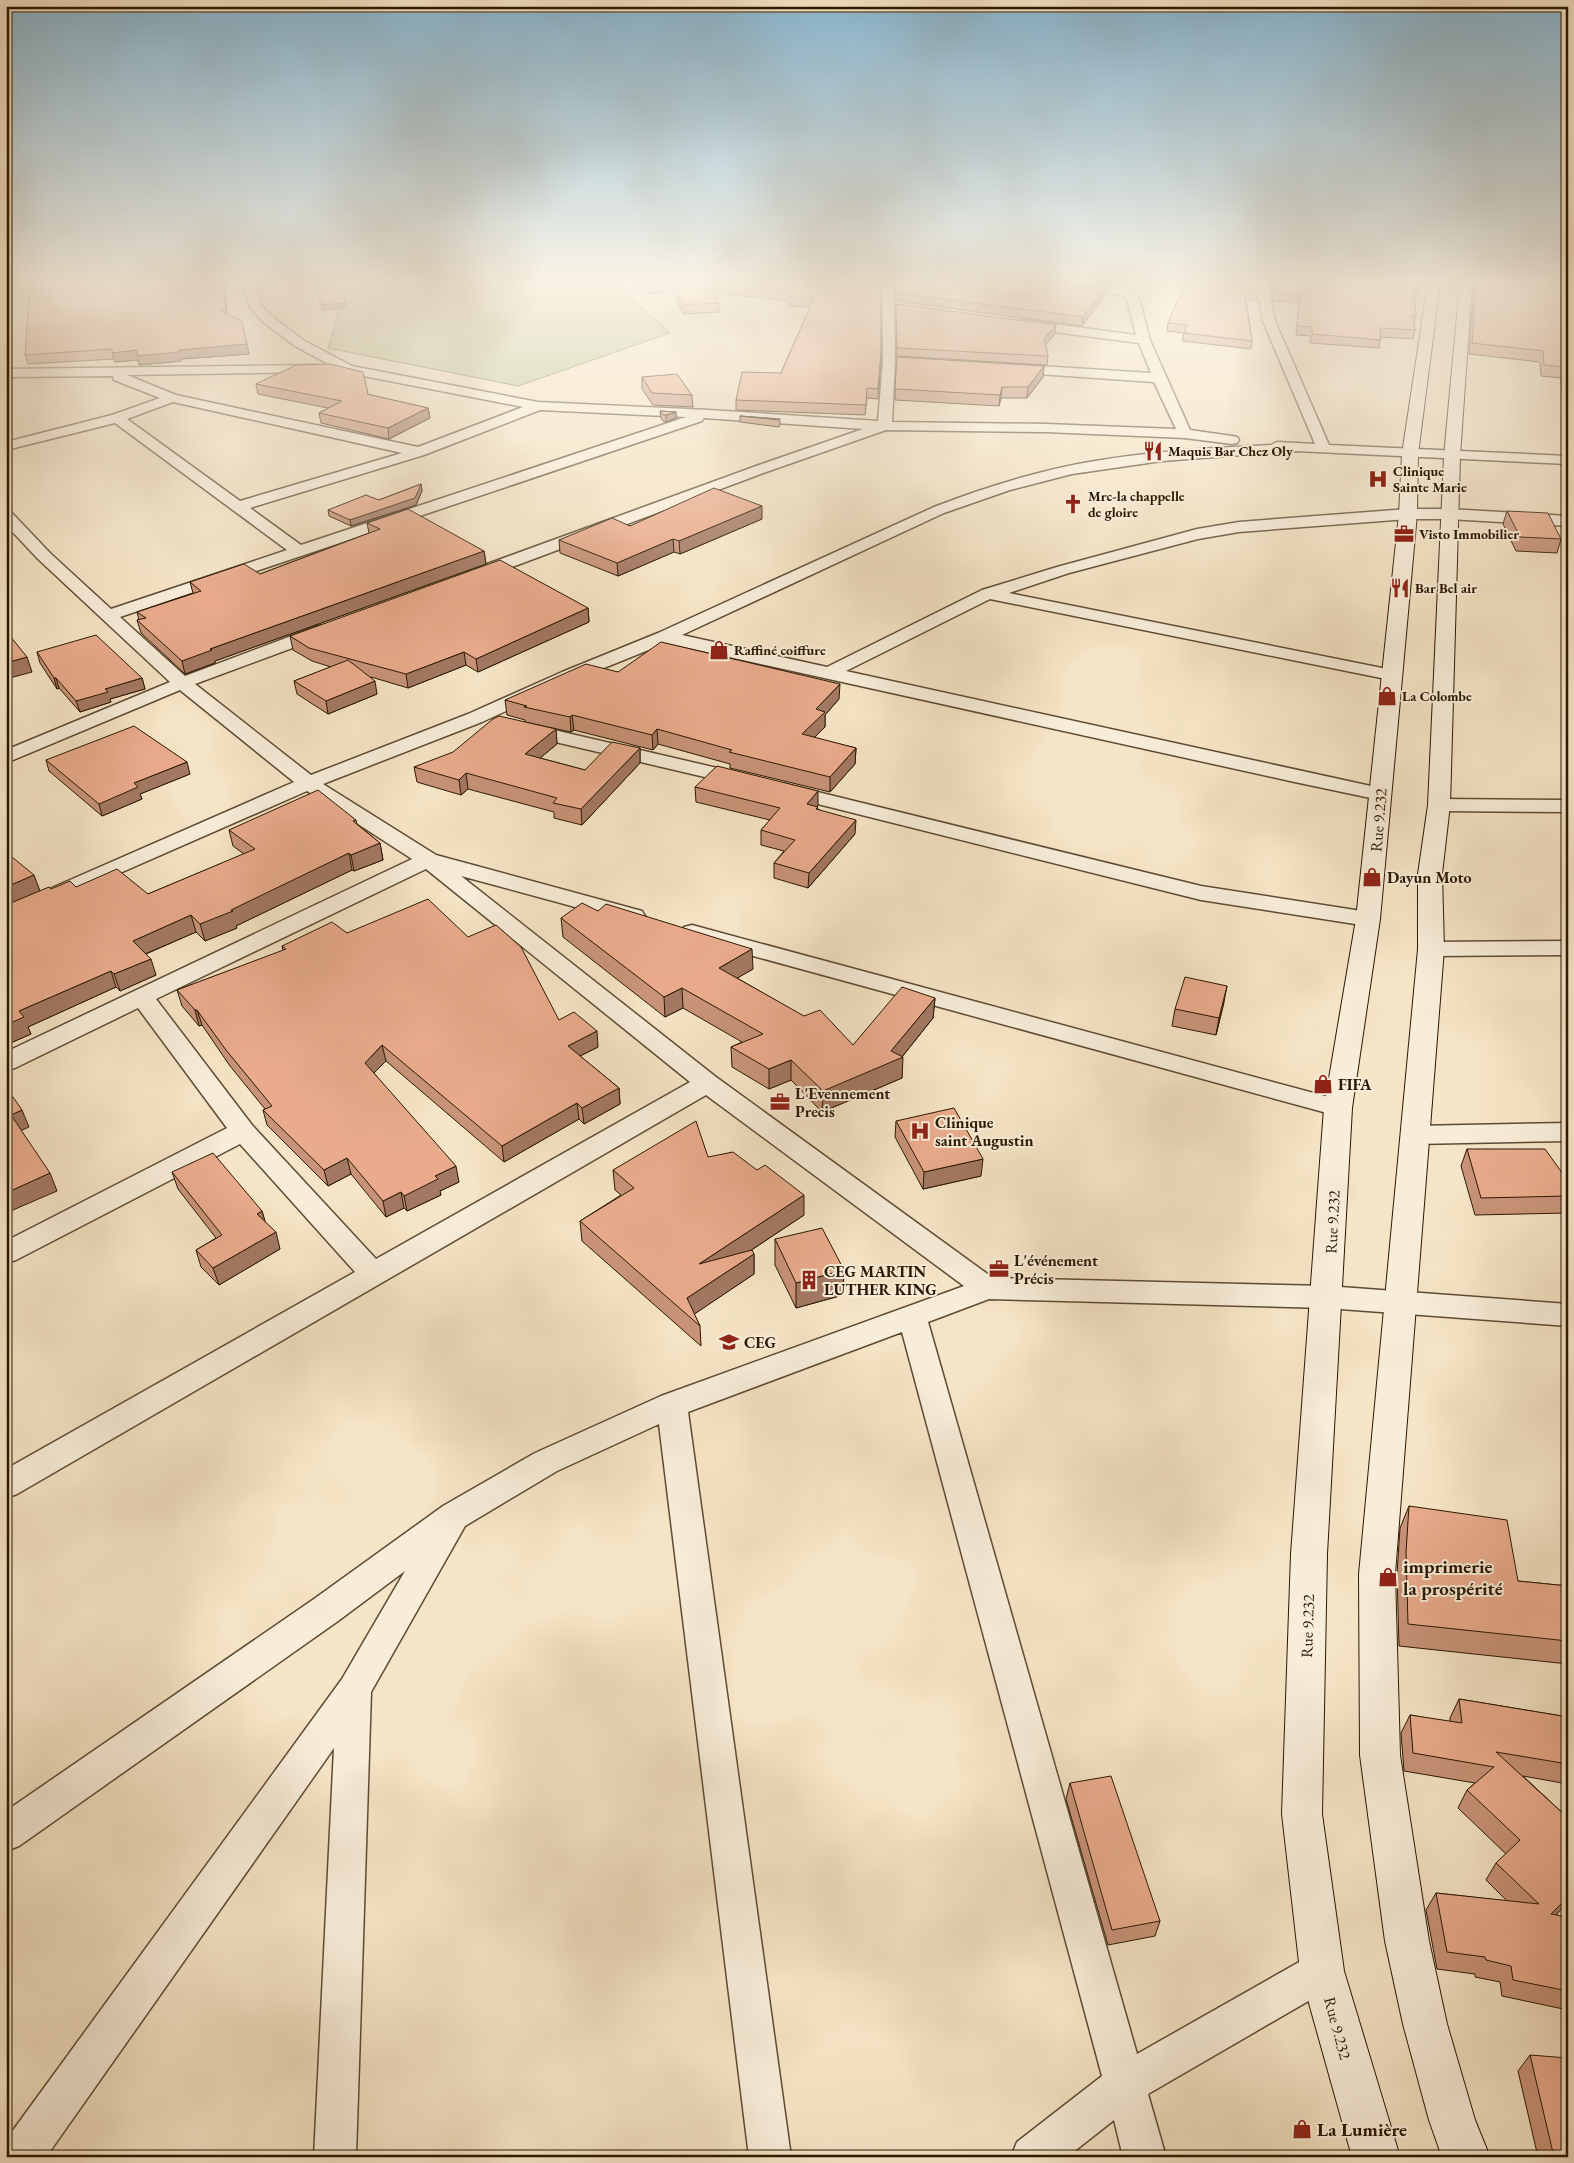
<svg xmlns="http://www.w3.org/2000/svg" width="1574" height="2163" font-family="'EB Garamond',serif">
	<style>
		.green { fill: #b9c596; stroke: #726e4c }
		.lines { fill: none; stroke-linecap: round; stroke-linejoin: round }
		.street-casing { stroke: #5e4b33; stroke-width: 3 }
		.secondary-casing { stroke: #2b1802; stroke-width: 2 }
		.street { fill: #f8edd9; fill-rule: evenodd }
		.secondary { fill: #f8edd9; fill-rule: evenodd }
		.wall { fill: #c89378; stroke: #2b1802 }
		.shaded-wall { fill: #a37862; stroke: #2b1802 }
		.building { fill: #e9ab8c; stroke: #2b1802 }
		.labels { text-anchor: middle; stroke-width: 4; stroke-linejoin: round; paint-order: stroke }
		.far-poi-label { font-size: 14px; font-weight: bold; fill: #2b1802; stroke: #f8edd9; text-anchor: start }
		.street-label { font-size: 16px; fill: #2b1802; stroke: #f8edd9 }
		.poi-label { font-size: 16px; font-weight: bold; fill: #2b1802; stroke: #f8edd9; text-anchor: start }
		.near-poi-label { font-size: 19px; font-weight: bold; fill: #2b1802; stroke: #f8edd9; text-anchor: start }
	</style>
	<rect width="100%" height="100%" fill="#f5e4c5"/>
	<filter id="stains"><feTurbulence type="fractalNoise" baseFrequency=".004" numOctaves="4"/><feColorMatrix values="0 0 0 0 .2 0 0 0 0 .09 0 0 0 0 .02 0 0 0 .5 -.17"/></filter>
	<radialGradient id="worn" r=".72"><stop offset=".6" stop-color="#630" stop-opacity="0"/><stop offset="1" stop-color="#630" stop-opacity=".3"/></radialGradient>
	<path class="green" d="M347,283h268l55,50 -152,53 -190,-38z"/>
	<g class="lines">
		<defs>
			<path id="street" d="M243,283h12l7,23 7,8 34,26 49,26 186,36 171,8 169,11 5,-60 -1,-78h12l1,78 -3,61 154,2 130,5 -22,-47 -145,-10 -7,-4 7,-4 142,9 -12,-30 -116,-15 -6,-4 6,-4 113,15 -9,-36 -5,-4 -53,-8 -6,-4h31l32,5 4,1 9,9 11,42 40,90 42,6 5,1 2,3 -2,3 -5,1 -47,-6 -139,-6 -160,-2 -117,41 -289,108h-12l-2,-4 2,-4 291,-106 104,-36 -159,-11 -2,3 -582,196 65,59 133,-50 6,-1 6,1 3,4 -3,4 -135,50 116,91 157,-61 94,-42 96,-39 276,-126c52,-20 106,-37 161,-46 58,-10 117,-13 176,-16l6,-3 38,2 -52,-123 -5,-27 1,-11h12l-1,11 5,27 54,124 239,11v8l-272,-13 -134,10 -90,13 -62,16 -66,23 -262,122 145,32 155,-77 75,-23 140,-38 42,-7 169,-13h41l119,7v10l-119,-7h-41l-169,13 -41,7 -129,34 -60,20 388,78 3,4 -3,4 -6,1 -401,-81 -144,72 534,117 7,2 3,4 -3,4 -7,2 -90,-19 -624,-138 -92,37 -92,42 -159,62 113,71 206,56 3,5 -3,5 -8,2 -173,-47 255,201 277,201 334,8 241,18v22l-241,-18 -338,-9 -61,23 209,732 171,-97 14,-6 14,6 6,14 -6,14 -188,109 18,63h-43l-9,-37 -47,37h-56l6,-15 85,-66 -200,-744 -214,80 103,745h-42l-90,-733 -102,47 -92,55 -94,166 -15,465h-42l20,-409 -288,409h-40v-17l336,-461 63,-108 -67,50 -319,225 -13,5v-40l308,-212 129,-93 92,-53 126,-57 303,-110 -258,-191 -689,399 -11,4v-29l349,-197 -115,-128 -224,116 -10,3v-22l221,-113 -89,-120 -123,60 -9,2v-18l406,-193 -105,-68 -301,132v-15l288,-126 -114,-92 -174,73v-13l164,-68 -132,-123 -32,-34v-14l6,2 38,40 61,56 176,-59 -172,-127 -109,27v-8l106,-27 48,-17 -46,-18 -1,-4 -107,1v-8l313,-4 5,1 2,3 -2,3 -197,3 49,20 242,52 105,-40 -180,-35 -48,-26 -34,-26 -11,-13zM173,402l229,51 -162,48 -113,-82zM540,410l146,7 -385,128 -51,-37 174,-53zM426,869l264,213 -314,177 -124,-134 -96,-126z
				M524,723l219,51 7,2 3,4 -3,4 -7,2 -226,-53 -3,-4 3,-4z
				M785,784l416,102 167,26 8,2 3,5 -3,5 -8,2 -167,-26 -423,-106 -3,-4 3,-4z
				M1439,799l129,1v12l-129,-1 -7,-2 -3,-4 3,-4z
				M692,925l655,177 4,6 -4,6 -9,2 -654,-179 -3,-5 3,-5z
				M1568,941v14l-137,1 -8,-2 -3,-5 3,-5 8,-2z
				M1568,1123v18l-153,3 -9,-3 -4,-6 4,-6 9,-3z"/>
			<path id="secondary" d="M1428,283h12l-22,171 -1,60 -37,405 -28,189 -25,446 -5,260 22,157 56,186h-48l-52,-186 -18,-157 9,-260 33,-446 32,-189 43,-405 3,-60z
				M1460,283h12l-12,173 -10,349 -8,69 2,75 -49,625 5,181 29,186 18,83 28,96 15,37h-48l-13,-37 -26,-96 -18,-83 -25,-186 -1,-181 59,-625v-75l10,-69 16,-349z"/>
		</defs>
		<use href="#street" class="street-casing"/>
		<use href="#secondary" class="secondary-casing"/>
		<use href="#street" class="street"/>
		<use href="#secondary" class="secondary"/>
	</g>
	<path class="wall" d="M633,283h70l-12,2 -2,1 30,17v9l-36,2 -10,-23 -23,3 -9,-10z
		M881,283v78l-3,38 -11,-1 -2,17 -129,-5v-10l45,-27 29,-66 -21,-1v-5l-74,-8v-9z
		M895,283h196l15,11 -24,32 -186,-25z
		M1178,283h81l-2,17 -11,-1 6,42 -1,8 -69,-8 2,-8 -17,-2 1,-8 16,-36h-6z
		M1273,283h145l1,7 -2,8 -3,-1 2,18 -2,8 1,7 -2,9 -33,-2 -1,11 -69,-5 1,-7 -15,-1 3,-32 -26,-2z
		M1474,283h94v140h-3l-4,-45 -20,-2 -1,-14 -71,-8z
		M896,304l159,30 -10,11 3,11 -1,9 -150,-9z
		M227,313l22,41 -68,5v2l-42,4 -1,-5 -23,2 -1,-3 -86,5 -3,-9z
		M897,357l147,9 -1,11 -16,21h-26l-2,8 -104,-6z
		M642,377l50,18 1,12 -40,-2 -11,-16z
		M256,384l113,11 59,13 2,10 -41,21 -68,-16 -2,-10 9,-5 -70,-14z
		M660,411l16,1v6l-10,4 -3,-1 -2,-3z
		M740,416l40,3v6l-1,2 -39,-5z
		M421,484l1,7 -6,14 -65,21 -22,-10 -1,-6 51,-10z
		M1507,511l54,28 -4,14 -41,-2 -13,-27z
		M762,519l-82,35 -6,-2 -56,24 -58,-23 -1,-13 71,-14z
		M367,523l117,28 2,13 -271,97v2l-30,11 -44,-41 -4,-13h2l-2,-8 56,-19 -3,-11 70,-8 109,-41z
		M588,608l1,14 -111,50 -12,-7 -58,23 -37,-11 6,17 -49,20 -31,-20 -3,-13 37,-14 -19,-6 -19,-11 -3,-14z
		M37,652l105,26 3,11 -35,10 1,3 -31,10 -21,-24 -2,1 -17,-26z
		M618,672l221,27 -14,16v12l-11,11 42,10 -1,16 -25,28 -100,-24v-4l-72,-20 -5,6 -79,-20 -3,2 -46,-10v-2l-18,-5 -2,-15z
		M556,729l1,15 -17,14 45,12 55,-22v15l-58,62 -28,-7v-6l-86,-23 -7,6 -44,-13 -3,-15z
		M46,760l144,14 -50,20 2,5 -40,17 -53,-45z
		M695,787l123,19 -1,1 1,2 37,25 -47,54 -34,-10v-15l10,-12 -23,-6v-15l9,-10 -74,-18z
		M356,820l1,4 23,19 3,17 -29,11 -2,-1 -116,56 1,2 -32,13 -9,-9 -50,22 10,21 -36,16 -4,-4 -88,40 3,7 -25,11 34,-154 36,-4 72,7 96,-40 -11,-8 -4,-16z
		M598,911l155,58 -16,9 116,67 82,-47 -2,20 -31,39v21l-80,34 -31,-32 -22,9 -37,-22 -1,-20 11,-5 -59,-34 -18,9 -102,-80 -2,-19z
		M347,933l121,4 91,83 39,27 -18,9 39,32 1,16 -36,20 -5,-5 -75,43 -118,-101 -12,12 85,109 -19,9 1,4 -34,16 -3,-3 -18,9 -35,-43 -23,12 -61,-61 -4,-15 2,-1 -35,-43 -28,-41 -3,1 -17,-20 -5,-16 106,-39 -1,-5z
		M1224,1002l-8,33 -44,-9 3,-17z
		M1568,1012v20l-4,-9z
		M896,1121l85,55 -58,13 -28,-52z
		M1467,1149l101,32v32l-93,2 -14,-49z
		M708,1157l96,58 -54,36 4,3v20l-60,40 6,12 1,20 -119,-105 -2,-20 41,-26 -6,-5 -2,-20z
		M172,1172l90,39 3,11 15,27 -61,36 -18,-18 -5,-17 20,-12 -38,-49z
		M775,1239l69,31 -1,25 -47,13 -21,-43z
		M1409,1506l109,75 50,5v78l-169,-18 -2,-72 3,-46z
		M1459,1699l109,18v67l-45,-8 45,42v85l-12,12 12,2v93l-66,-14 -2,-14 -25,-5v-3l-38,-5 -11,-59 10,-17 71,8 -21,-21 10,-17 10,-9 -48,-46 9,-18 8,-7 -71,-12 -3,-38 9,-18 40,7v-4z
		M1070,1783l90,138 -5,15 -47,9 -42,-146z
		M1530,2055l38,102h-30l-20,-86z"/>
	<path class="shaded-wall" d="M224,283h1l2,35 -8,-8z
		M665,283h8v8l-23,3 -1,-9z
		M683,283h20l-12,2 -8,5z
		M1107,286l-1,8 -24,32 1,-9z
		M346,303l1,5 -25,2 -1,-5z
		M1056,325l-1,9 -12,14 1,-9z
		M247,344l2,10 -68,5v2l-42,4 -1,-5 -23,2 -3,-9 25,-3h42z
		M1044,366l-1,11 -16,21 1,-11z
		M1002,387l-1,11 -2,8 1,-11z
		M428,408l2,10 -41,21 -1,-11z
		M676,412v6l-10,4v-7z
		M421,484l1,7 -6,14 -65,21 -1,-6z
		M762,506v13l-82,35 -1,-13z
		M673,539l1,13 -56,24 -1,-13z
		M484,551l2,13 -271,97v2l-30,11 -3,-13 28,-12z
		M588,608l1,14 -111,50 -2,-13z
		M464,652l2,13 -58,23 -2,-14z
		M27,657l5,15 -26,7v-16z
		M54,678h2l3,10 -2,1z
		M142,678l3,11 -35,10 1,3 -31,10 -4,-11 29,-12z
		M375,681l2,13 -49,20 -2,-13z
		M840,684l-1,15 -14,16v12l-23,23v-16l14,-25z
		M572,715l2,15 -3,2 -1,-15z
		M556,729l1,15 -30,25 -2,-15z
		M657,729l1,15 -5,6 -1,-15z
		M640,748v15l-58,62 -1,-16z
		M856,748l-1,16 -25,28v-15z
		M187,762l3,12 -50,20 2,5 -40,17 -3,-12 35,-21z
		M466,773l2,16 -7,6 -2,-15z
		M818,791v15l-11,12v-14z
		M856,820l-1,14 -47,54 1,-15z
		M380,843l3,17 -29,11 -3,-16z
		M349,853l3,17 -116,56 1,2 -32,13 -5,-17z
		M34,875l6,16 -34,15v-19z
		M191,915l5,17 -58,25 -5,-16z
		M752,949l1,20 -33,19 -1,-20z
		M151,959l5,16 -36,16 -6,-17z
		M111,971l5,16 -88,40 3,7 -25,11v-20l13,-14z
		M1227,986l-3,16 -8,33 3,-17z
		M682,988l1,20 -18,9 -1,-20z
		M935,998l-2,20 -32,40 2,-1 -1,21 -80,34 1,-21 68,-40z
		M195,1010h2l5,15 -3,1z
		M597,1031l1,16 -28,14 -2,-15z
		M382,1045l4,16 -18,18 -3,-16z
		M791,1060v20l-22,9v-20z
		M619,1088l1,16 -36,20 -2,-16z
		M577,1103l2,16 -75,43 -2,-16z
		M22,1110l7,17 -11,5 -7,-17z
		M347,1158l4,16 -23,12 -4,-16z
		M983,1159l-2,17 -58,13 1,-17z
		M456,1166l3,16 -19,9 1,4 -34,16 -3,-15 31,-20z
		M50,1173l7,18 -51,22v-20z
		M401,1192l3,16 -18,9 -3,-16z
		M804,1195v20l-104,69 -1,-20z
		M262,1211l5,17 -10,-14z
		M276,1232l4,17 -61,36 -6,-17z
		M754,1254v20l-64,43 -3,-19z
		M844,1270l-1,25 -47,13v-25z
		M1568,1897v6l-28,28 11,-17z"/>
	<path class="building" d="M30,283h194l2,26 -7,1 23,11 5,23 -68,6v2l-42,4v-6l-25,3v-4l-87,6z
		M316,283h26l4,20 -25,2z
		M648,283h17l-16,2z
		M673,283h12l6,5 19,-3 9,18 -36,2z
		M722,283h159v69l-3,37 -11,-1 -1,17 -130,-5 6,-28 39,1 33,-75h-25l2,-6 -76,-8z
		M896,283h195l16,3 -24,31 -187,-24z
		M1185,283h74v9l-15,-1 8,50 -68,-8 3,-8 -19,-2z
		M1274,283h144l1,7 -6,-1 3,26h-4l3,15 -35,-2 1,12 -69,-6v-7l-15,-1 3,-31 -25,-2z
		M1476,283h92v122l-4,-38 -20,-2 -1,-14 -71,-8z
		M896,304l160,21 -12,14 4,17 -151,-8z
		M897,357l147,9 -16,21h-26l-2,8 -105,-6z
		M330,364l33,8 5,21 -1,1 61,14 -40,20 -69,-15 23,-12 -86,-17 40,-19z
		M677,374l15,21 -40,-2 -10,-16z
		M660,411l16,1 -10,3h-3z
		M740,416l40,3 -1,1z
		M421,484l-6,14 -65,22 -22,-10 38,-15 13,5z
		M714,488l48,18 -83,35 -6,-2 -56,24 -58,-23 53,-22 18,8z
		M408,509l76,42 -274,98 2,1 -30,11 -45,-41 9,-2 -9,-6 64,-21 -11,-9 54,-18 16,10 120,-45 -13,-6z
		M1507,511l41,2 13,26 -41,-2z
		M500,560l88,48 -112,51 -12,-7 -58,22 -97,-26 -19,-12z
		M6,631l21,26 -21,6z
		M96,635l46,43 -37,11 3,3 -32,9 -20,-23h-2l-17,-26z
		M661,642l179,42 -24,25 9,3 -23,22 54,14 -26,29 -101,-25 3,-2 -75,-21 -5,6 -80,-20 -2,2 -46,-10 3,-1 -22,-6 81,-36 32,8z
		M348,660l27,21 -49,20 -32,-20z
		M499,716l57,13 -31,25 60,16 27,-28 28,6 -59,61 -28,-6 4,-5 -91,-25 -7,7 -45,-13 39,-15 40,-33z
		M134,726l53,36 -53,21 4,4 -39,17 -53,-44z
		M717,766l101,25 -11,13 11,3 -2,2 40,11 -47,53 -35,-10 21,-23 -34,-10 19,-22 -85,-21z
		M318,790l38,30 -3,1 27,22 -29,12 -2,-2 -118,57 2,1 -33,13 -9,-9 -58,26 18,18 -37,15 -3,-3 -92,40 5,6 -18,8v-120l43,-18 2,2 19,-8 6,6 41,-18 31,25 107,-45 -26,-19z
		M6,852l28,23 -28,12z
		M428,899l40,38 28,-12 25,22 38,73 15,-8 23,19 -29,15 51,42 -37,20 -5,-5 -75,43 -120,-101 -17,18 91,103 -21,10 3,3 -34,17 -3,-4 -18,9 -36,-43 -23,12 -61,-60 9,-4 -46,-56 -29,-40h-2l-18,-20 109,-41 -4,-3 50,-24 15,11z
		M582,903l16,8 8,-7 146,45 -33,19 85,48 16,-6 33,35 49,-58 33,11 -44,53 12,6 -80,34 -32,-31 -22,9 -38,-22 32,-13 -81,-46 -18,9 -103,-79z
		M1185,977l42,9 -8,32 -44,-9z
		M6,1087l16,23 -11,5 39,58 -44,20z
		M954,1108l29,51 -59,13 -28,-51z
		M696,1121l12,36 25,-5 24,18 8,-5 39,30 -105,69 53,-14 2,4 -67,44 13,28 -120,-105 54,-33 -21,-18z
		M1467,1149h78l23,32v15l-87,2z
		M213,1153l49,58 -5,3 19,18 -63,36 -17,-18 26,-15 -50,-63z
		M822,1228l22,42 -48,13 -21,-44z
		M1409,1506l98,14 11,61 50,5v55l-160,-17 -2,-72z
		M1459,1699l109,18v47l-72,-12 72,66v79l-17,17 17,3v74l-55,-11 -2,-14 -25,-6 -1,-3 -38,-5 -11,-59 103,11 -43,-41 24,-23 -53,-50 27,-23 -81,-14 -3,-38 52,8z
		M1111,1776l49,145 -48,9 -42,-147z
		M1530,2055l38,3v99h-14z"/>
	<linearGradient id="sky" x2="0" y2="1"><stop stop-color="#89b8d3"/><stop offset="0.48" stop-color="#faf3e5"/><stop offset="1" stop-color="#faf3e5" stop-opacity="0"/></linearGradient>
	<rect width="1574" height="586" fill="url(#sky)"/>
	<defs>
		<symbol id="restaurant-bare" viewBox="-9 -9 18 18"><path d="M-5-6h1v4h1v-4h1v4h1v-4h1v5L-1.5 .5V6h-2V.5L-5-1ZM5-6V6H3V1.5H1.5Q1.5-4 5-6Z" fill="#8f2418" stroke="#f8edd9" stroke-width="2.5" paint-order="stroke"/></symbol>
		<symbol id="hospital-bare" viewBox="-9 -9 18 18"><path d="M-5-5h3v3.5h4V-5h3V5h-3V1.5h-4V5h-3Z" fill="#8f2418" stroke="#f8edd9" stroke-width="2.5" paint-order="stroke"/></symbol>
		<symbol id="church-bare" viewBox="-9 -9 18 18"><path d="M-1.2-6h2.4v3.5h3.3v2.4h-3.3V6h-2.4V-.1h-3.3v-2.4h3.3Z" fill="#8f2418" stroke="#f8edd9" stroke-width="2.5" paint-order="stroke"/></symbol>
		<symbol id="office-bare" viewBox="-9 -9 18 18"><path d="M-6-3h4V-5.5h4V-3h4V5H-6ZM-1-4.5V-3h2v-1.5ZM-6 0V1H6V0Z" fill="#8f2418" stroke="#f8edd9" stroke-width="2.5" paint-order="stroke"/></symbol>
		<symbol id="shop-bare" viewBox="-9 -9 18 18"><path d="M-5-2.5h2.3a2.7 3.5 0 0 1 5.4 0H5L5.5 6h-11ZM-1.5-2.5h3a1.5 2.3 0 0 0-3 0Z" fill="#8f2418" stroke="#f8edd9" stroke-width="2.5" paint-order="stroke"/></symbol>
		<symbol id="building-bare" viewBox="-9 -9 18 18"><path d="M-4-6H4V6H1V3H-1V6H-4ZM-2.5-4.3h1.7v1.8h-1.7ZM.8-4.3h1.7v1.8H.8ZM-2.5-1h1.7V.8h-1.7ZM.8-1h1.7V.8H.8Z" fill="#8f2418" stroke="#f8edd9" stroke-width="2.5" paint-order="stroke"/></symbol>
		<symbol id="school-bare" viewBox="-9 -9 18 18"><path d="M0-5L7-2L0 1L-7-2ZM-4 1L0 2.5L4 1V4Q0 6-4 4Z" fill="#8f2418" stroke="#f8edd9" stroke-width="2.5" paint-order="stroke"/></symbol>
	</defs>
	<g fill-rule="evenodd">
		<use href="#restaurant-bare" x="1139" y="437" width="28" height="28"/>
		<use href="#hospital-bare" x="1364" y="465" width="28" height="28"/>
		<use href="#church-bare" x="1059" y="490" width="28" height="28"/>
		<use href="#office-bare" x="1390" y="520" width="28" height="28"/>
		<use href="#restaurant-bare" x="1386" y="574" width="28" height="28"/>
		<use href="#shop-bare" x="705" y="636" width="28" height="28"/>
		<use href="#shop-bare" x="1373" y="682" width="28" height="28"/>
		<use href="#shop-bare" x="1358" y="863" width="28" height="28"/>
		<use href="#shop-bare" x="1309" y="1070" width="28" height="28"/>
		<use href="#office-bare" x="766" y="1088" width="28" height="28"/>
		<use href="#hospital-bare" x="906" y="1117" width="28" height="28"/>
		<use href="#office-bare" x="985" y="1255" width="28" height="28"/>
		<use href="#building-bare" x="795" y="1266" width="28" height="28"/>
		<use href="#school-bare" x="715" y="1328" width="28" height="28"/>
		<use href="#shop-bare" x="1374" y="1563" width="28" height="28"/>
		<use href="#shop-bare" x="1288" y="2115" width="28" height="28"/>
	</g>
	<g class="labels">
		<g class="far-poi-label">
			<text x="1168" y="456">Maquis Bar Chez Oly</text>
			<text x="1393" y="476">Clinique<tspan x="1393" dy="16">Sainte Marie</tspan></text>
			<text x="1088" y="501">Mrc-la chappelle<tspan x="1088" dy="16">de gloire</tspan></text>
			<text x="1419" y="539">Visto Immobilier</text>
			<text x="1415" y="593">Bar Bel air</text>
			<text x="734" y="655">Raffiné coiffure</text>
			<text x="1402" y="701">La Colombe</text>
		</g>
		<g class="street-label">
			<text transform="translate(1378 820) rotate(-85)" y="6">Rue 9.232</text>
			<text transform="translate(1332 1222) rotate(-87)" y="6">Rue 9.232</text>
			<text transform="translate(1307 1626) rotate(-88)" y="6">Rue 9.232</text>
			<text transform="translate(1338 2028) rotate(75)" y="6">Rue 9.232</text>
		</g>
		<g class="poi-label">
			<text x="1387" y="883">Dayun Moto</text>
			<text x="1338" y="1090">FIFA</text>
			<text x="795" y="1099">L'Evennement<tspan x="795" dy="18">Precis</tspan></text>
			<text x="935" y="1128">Clinique<tspan x="935" dy="18">saint Augustin</tspan></text>
			<text x="1014" y="1266">L'événement<tspan x="1014" dy="18">Précis</tspan></text>
			<text x="824" y="1277">CEG MARTIN<tspan x="824" dy="18">LUTHER KING</tspan></text>
			<text x="744" y="1348">CEG</text>
		</g>
		<g class="near-poi-label">
			<text x="1403" y="1573">imprimerie<tspan x="1403" dy="22">la prospérité</tspan></text>
			<text x="1317" y="2136">La Lumière</text>
		</g>
	</g>
	<rect width="1574" height="2163" fill="none" stroke="#f5e4c5" stroke-width="25"/>
	<rect x="8" y="8" width="1559" height="2148" fill="none" stroke="#2b1802" stroke-width="2.5"/>
	<rect x="12" y="12" width="1549" height="2138" fill="none" stroke="#2b1802"/>
	<rect width="100%" height="100%" filter="url(#stains)"/>
	<rect width="100%" height="100%" fill="url(#worn)"/>
</svg>
